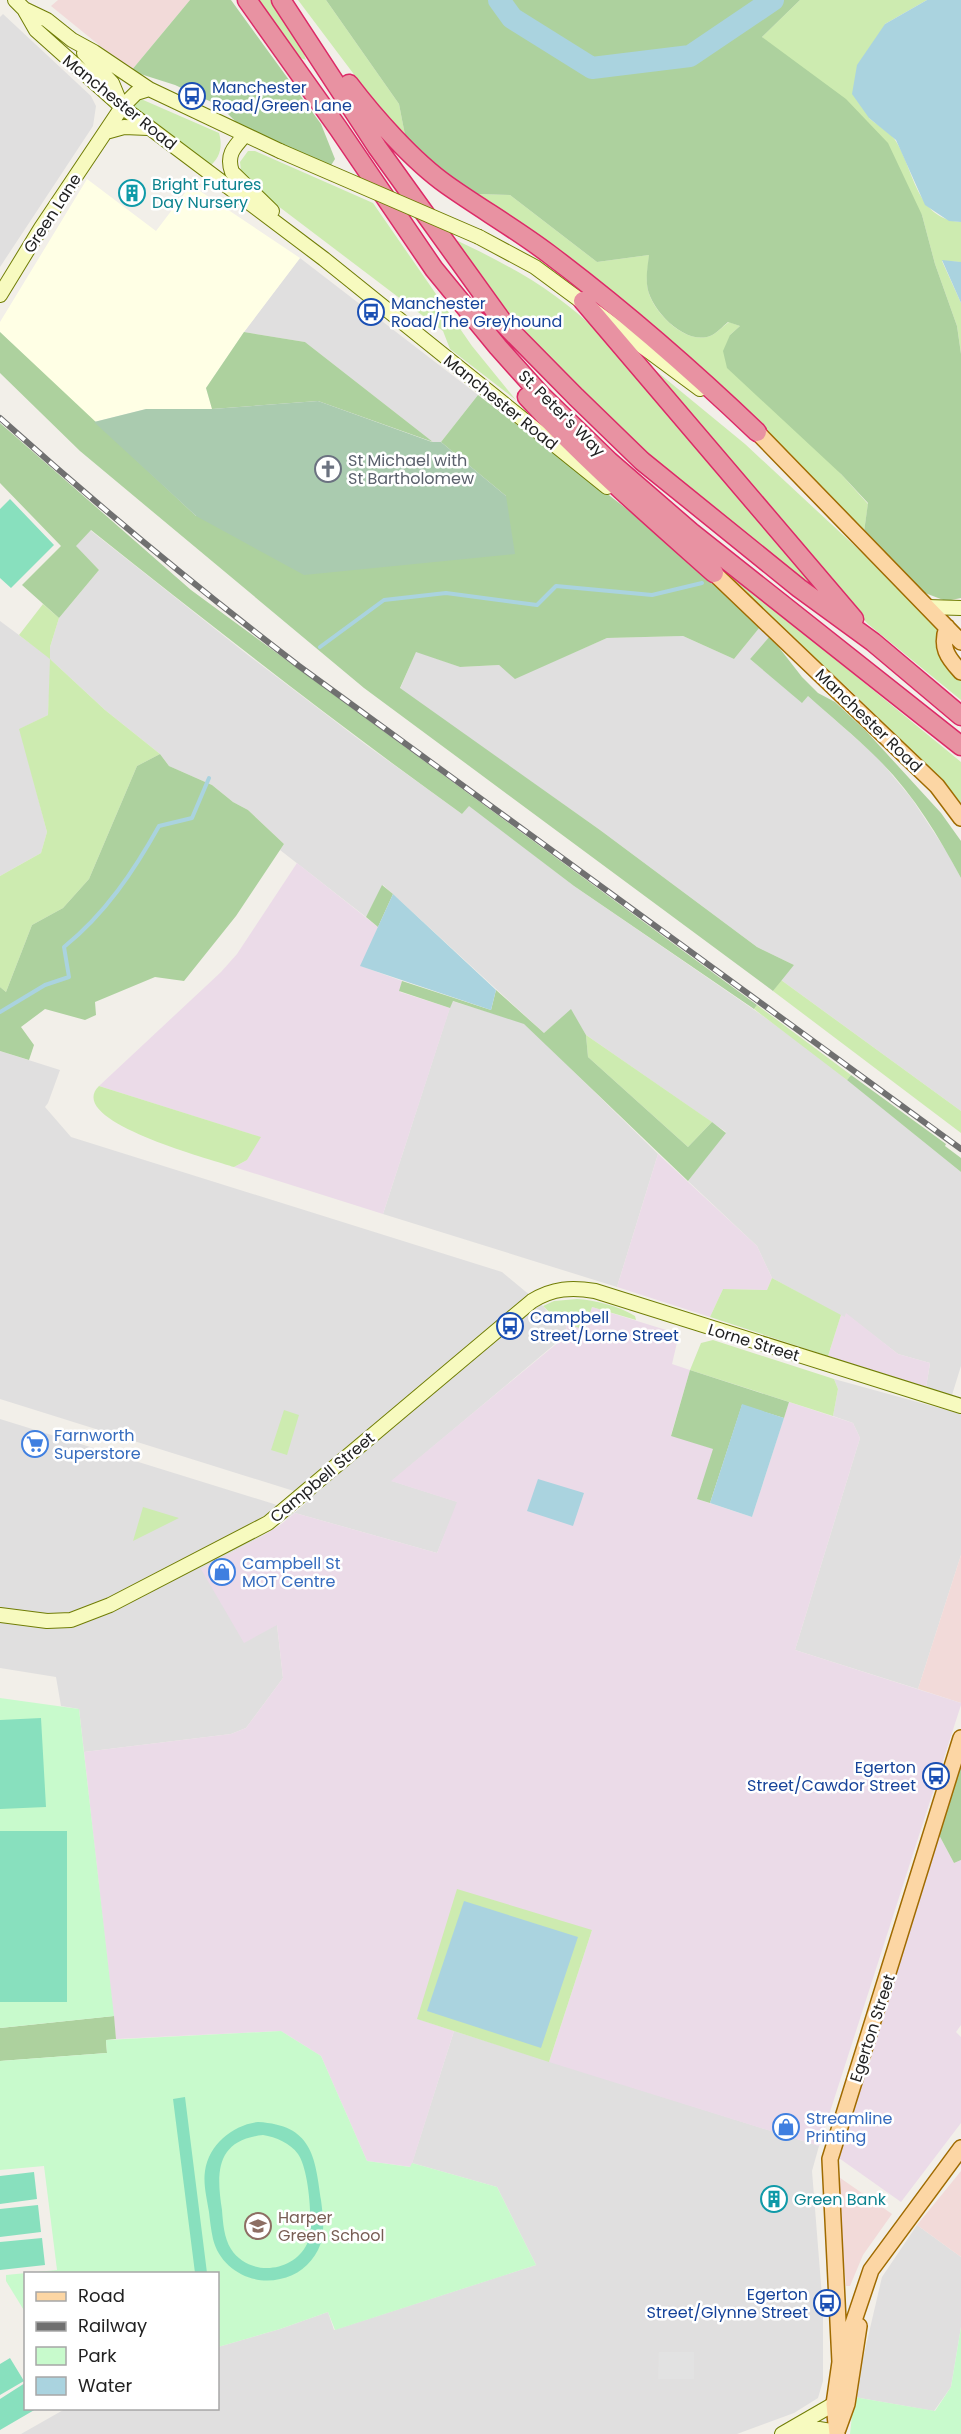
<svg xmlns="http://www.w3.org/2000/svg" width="961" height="2434" font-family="Poppins,sans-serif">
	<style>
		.residential { fill: #e0dfdf }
		.commercial { fill: #f2dad9 }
		.industrial { fill: #ebdbe8 }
		.education { fill: #ffffe5 }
		.grass { fill: #cdebb0 }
		.forest { fill: #add19e }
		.cemetery { fill: #aacbaf }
		.park { fill: #c8facc }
		.pitch { fill: #88e0be; fill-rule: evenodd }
		.parking { fill: #e2e2e2 }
		.water { fill: #aad3df }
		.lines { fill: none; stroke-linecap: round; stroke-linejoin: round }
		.stream { stroke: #aad3df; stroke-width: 4 }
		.river { stroke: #aad3df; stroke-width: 22 }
		.secondary-casing { stroke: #707d05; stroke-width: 16 }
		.primary-casing { stroke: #a06b00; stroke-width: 18 }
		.highway-casing { stroke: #dc2a67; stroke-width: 21 }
		.secondary { stroke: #f7fabf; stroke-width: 14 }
		.primary { stroke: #fcd6a4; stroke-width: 15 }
		.highway { stroke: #e892a2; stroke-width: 18 }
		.rail-casing { stroke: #707070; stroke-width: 6 }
		.rail { stroke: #fff; stroke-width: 4; stroke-dasharray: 11; stroke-linecap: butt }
		.secondary-bridge-casing { stroke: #707d05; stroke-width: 16; stroke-linecap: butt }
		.secondary-bridge { stroke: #f7fabf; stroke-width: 14 }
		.labels { text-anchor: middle; stroke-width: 5; stroke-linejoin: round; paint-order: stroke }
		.transit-label { font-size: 16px; fill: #164399; stroke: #fff; text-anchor: start }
		.street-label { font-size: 16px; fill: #222; stroke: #fff }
		.culture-label { font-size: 16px; fill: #0d838f; stroke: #fff; text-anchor: start }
		.worship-label { font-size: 16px; fill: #5b616d; stroke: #fff; text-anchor: start }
		.shop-label { font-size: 16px; fill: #366cbe; stroke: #fff; text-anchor: start }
		.education-label { font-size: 16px; fill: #785e54; stroke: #fff; text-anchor: start }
	</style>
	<rect width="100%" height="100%" fill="#f2efe9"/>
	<path class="residential" d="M3,14l88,82 5,10 -3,20 -93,141v-250z
		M300,258l178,137 -37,47h-8l-128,-100 -61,-10z
		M90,530l158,125 117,89 97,70 7,-9 105,81 189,130 61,45 137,111v194l-9,29 -26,-7 4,-25 -32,-9 -52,-40 -1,4 -73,-40 -15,-32 -69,-65 38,-49 -140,-97 -15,-25 -27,23 -161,-148 -17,32 -86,-67 4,-6 -36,-34 -15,-8 -21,-17 -43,-19 -9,-12 -55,-44 -54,-50 -3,55 -28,14 27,103 -6,21 -41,23v-255l50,37v-11l9,-29 40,-48 -24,-24z
		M760,627l10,9 -20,23 52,43 5,-7 71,63 34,41 35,53 14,26v233l-180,-131 13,-15 -37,-18 -157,-117 -200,-141 16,-38 44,16 39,-2 16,13 92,-40 76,-2 51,23z
		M452,1001l72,22 134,131 -41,133 -234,-73z
		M0,1051l60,19 -12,33 -3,4 26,30 431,135 41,34 9,11 14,7 1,10 -175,147 66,21 -21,51 -142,-40 -36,25 -58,31 76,56 6,53 -37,50 -15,6 -147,18 -5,-43 -18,-3 -5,-29 -56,-9v-249l274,85 20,9 19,-16 -313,-98z
		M834,1379l127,35v141l-43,134 -123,-39 65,-212 -7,-15 -20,-7 5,-27z
		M454,2031l365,115 -7,25 11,138v72l-5,17 -24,15 -57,21h-716l44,-25 153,-1v-61l62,-18 48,-17 6,18 202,-65 -39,-78 -85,-24z
		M917,2225l44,32v70l-10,60 -17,24 -80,-14 28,-120z"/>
	<path class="commercial" d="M58,0h132l-59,71 -80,-65z
		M961,1555v148l-43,-14z
		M961,2171v86l-44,-32z
		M836,2175l56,39 -29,41 -13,31h-4z"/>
	<path class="industrial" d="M297,863l81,64 -17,39 41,15 -2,11 50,16 -67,206 -149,-47 13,-7 13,-23 -161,-51 122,-114 16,-18z
		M658,1154l99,92 15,32 -5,12 -44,-1 -13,28 -93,-30z
		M592,1307l87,27 -7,30 18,6 -19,65 43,14 -17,50 55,18 37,-115 64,21 7,15 -65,212 166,53v2l-142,441 -270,-84 43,-132 -174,89 36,12 -43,136 -44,-6 -46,-105 -40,-25 -165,8 -32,-287 147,-18 15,-6 37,-50 -6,-53 -33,18 -43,-74 58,-31 21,-13 15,-12 142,40 20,-51 -66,-21 176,-146 -1,-11 19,5z
		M846,1313l52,41 32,9 -4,25 -98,-32 13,-41 4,2z
		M938,1833l16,30 7,-3v165l-5,7 5,5v86l-60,79 -65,-46z"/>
	<path class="education" d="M87,179l69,52 35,-46 109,73 -56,74 -38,56 6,21h-66l-52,13 -94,-90v-10z"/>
	<path class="grass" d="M254,0h18l28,42 6,18 -11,-4z
		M298,0h28l73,104 6,31 -28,-30z
		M800,0h127l-42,24 -16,94c8,7 23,15 28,25 18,31 20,76 64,79v40l-19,-1 19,42v51l-4,-28 -22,-62 -13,-49 -160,-178z
		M141,99l78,34c4,14 1,25 -10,34l-73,-57 -3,-6 1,-3z
		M248,151h7l118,52 99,143 44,54 -66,-51 -7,-18 -194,-147 -8,-13 -1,-9z
		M477,194l33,1 87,67 52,-7c0,9 -3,19 -2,28 0,24 37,63 63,53 6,-2 13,-10 19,-14l11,4 -10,9 111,139 27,30 -4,28 -117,-121 -46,-43 -177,-140z
		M450,237c60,29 102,50 150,97l152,177 73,88c-99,-77 -199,-155 -284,-248 -33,-36 -62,-75 -91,-114z
		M644,361l101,83 113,105 80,80c-9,26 8,33 23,51v20l-93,-76 -23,-24z
		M624,486l337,276v41l-16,-20 -94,-92z
		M43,604l16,14 -9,29v12l55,51 55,44 -23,12 -48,113 -26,29 -31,17 -26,67 -6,-5v-111l41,-23 6,-21 -28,-103 29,-14 2,-56 -31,-24z
		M781,980l180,131v22l-188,-142z
		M757,1005l94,70 -4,5 -93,-71z
		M586,1035l126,87 -24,25 -100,-90z
		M99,1086l162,51 -14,23 -13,7c-20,-7 -171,-46 -135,-81z
		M772,1278l69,37 -13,41 -118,-39 13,-28 44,1z
		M577,1299c18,1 42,7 58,17l1,4 -44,-13 -7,23 -26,-9 -16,-15 11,-5z
		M713,1340l121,39 4,10 -5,27 -143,-46 11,-27z
		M284,1410l15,5 -12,40 -16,-5z
		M143,1507l36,11 -46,23z
		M457,1889l135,41 -43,132 -132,-43z"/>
	<path class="forest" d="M190,0h41l90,124 14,35 -5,8 -93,-44 -17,-17 -45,-21 -44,-14z
		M326,0h474l-38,37 84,62 42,44 34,72 13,49 22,62 4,28v244l-15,3 -21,-8 -61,-61 4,-29 -27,-29 -114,-106 -4,-17 7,-16 10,-9 -12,-4c-5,4 -12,12 -18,14 -26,10 -62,-29 -63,-52 -1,-10 1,-20 2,-29l-52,7 -87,-67 -33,-1 -33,-22 -39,-37 -6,-31z
		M0,332l196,184 310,-20 -65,-54 37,-47c96,74 197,145 282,232l-26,32 -51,-23 -76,2 -92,41 -16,-14 -39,2 -44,-15 -16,36 200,142 157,117 37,18 -21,26 -409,-303 -284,-237 -80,-78z
		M244,332l61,10 128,100 -115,-41 -106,8 -6,-21z
		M0,423l191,167 566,415 -3,4 -180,-123 -105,-80 -7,8c-127,-91 -249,-187 -371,-284l-15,16 23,24 -40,48 -37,-33 39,-39 -61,-63z
		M770,636l32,41 16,16 17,9 31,29 75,82 20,28v37c-23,-43 -49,-86 -85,-121 -21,-21 -46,-41 -68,-61l-6,7 -52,-44z
		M160,754l9,12 43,19 21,17 15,8 36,34 -48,72 -52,65 -29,-4 -60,25 1,13 -11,5 -40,-11 -24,18 13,18 -5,15 -29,-9v-64l6,5 26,-67 31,-17 26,-29 48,-113z
		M382,885l11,9 -15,33 -12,-10z
		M402,981l89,29 5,-20 48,43 27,-24 15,26 2,22 100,90 24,-25 14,11 -38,48 -164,-157 -71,-23 -3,7 -51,-17z
		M851,1075l95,69 -1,2 16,12v14l-114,-92z
		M690,1370l99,32 -5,16 -42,-13 -32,98 -13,-4 16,-50 -42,-13z
		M961,1761v99l-7,3 -16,-30z
		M114,2016l2,23 -10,1 1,13 -107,8v-33z"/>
	<path class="cemetery" d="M318,401l114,41h9l65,54 9,58 -211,21 -108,-59 -102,-94 52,-13h66z"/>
	<path class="park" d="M0,1698l79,11 35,307 -114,12z
		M281,2031l40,25 46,105 43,6 2,-4 85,24 39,78 -201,65 -7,-18 -48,17 -62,18v-73h-192l-1,38 -19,-31v-6l51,-5 -13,-104 -44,4v-109l107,-8 -1,-13z
		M961,2327v107h-111l4,-37 81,14 16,-24z"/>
	<path class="pitch" d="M10,499l44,46 -43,43 -11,-10v-69z
		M41,1718l5,89 -46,2v-89z
		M0,1831h67v171h-67z
		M185,2097l22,176h-12l-22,-174z
		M258,2122c54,3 57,34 63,78 2,17 5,34 -3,50 -8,15 -21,26 -38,29 -29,7 -60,-11 -67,-40 -2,-9 -3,-18 -4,-27 -2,-13 -6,-28 -4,-41 4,-27 28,-46 53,-49zM263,2135c13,2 27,8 35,19 11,15 16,73 9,90 -14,29 -58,33 -76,5 -7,-11 -8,-26 -9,-39 -6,-38 -6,-70 41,-75z
		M34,2172l3,27 -37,5v-28z
		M38,2205l3,27 -41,5v-28z
		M42,2238l3,27 -45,5v-28z
		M10,2358l14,23 -24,14v-31z
		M25,2383l1,25 10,1 -36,21v-31z"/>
	<path class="parking" d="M659,2352h35v27h-36z"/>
	<path class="water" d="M927,0h34v222l-12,-1 -24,-16 -29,-65 -27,-22 -17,-24 5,-29 28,-41z
		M942,260l19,2v41z
		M393,894l103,96 -5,20 -131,-44z
		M742,1404l42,14 -32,99 -42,-14z
		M538,1479l46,14 -11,33 -46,-15z
		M464,1901l114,36 -37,111 -114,-37z"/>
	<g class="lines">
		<path class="stream" d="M320,647l64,-47 62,-7 91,12 19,-19 96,9 50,-12
			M0,1012l45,-27 24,-8 -5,-30c41,-33 70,-76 95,-121l33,-8 17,-40"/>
		<path class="river" d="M499,0l13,18 80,50 98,-12 83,-56"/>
		<defs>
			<path id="secondary" d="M15,0l9,9 12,21 86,77 202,152 283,228
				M24,9l23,11 25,20 22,12 55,37 131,62
				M84,53l28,30 9,22
				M106,132l18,-5 24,1
				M245,135c-11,12 -19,20 -13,37l40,39
				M479,237l56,30 165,122
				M0,295l41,-67 81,-121 14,-14 13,-4
				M927,607l34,1
				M0,1615l47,6 24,-1 39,-15 158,-82 264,-222c21,-13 40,-14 63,-10l366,115
				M792,2431l27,-2 18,3
				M782,2434l52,-30"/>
			<path id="primary" d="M757,432l204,210
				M714,573l223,213 24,32
				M947,627c-7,20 0,30 14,45
				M840,2362l-10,-203 131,-421
				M838,2429l9,-25 12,-78
				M837,2434l-3,-30 6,-42 31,-92 90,-122"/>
			<path id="highway" d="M247,0l91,128 96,141 64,78 43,48 68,66 82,71 270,214
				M281,0l96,147 128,178 71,72 66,64 157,127 74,54 88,74
				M349,84c25,33 64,77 98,101 34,24 69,44 102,69 73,55 142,115 208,178
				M583,301l271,318
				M527,397c58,63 123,119 187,176"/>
		</defs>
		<use href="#secondary" class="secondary-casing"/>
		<use href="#primary" class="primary-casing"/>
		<use href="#highway" class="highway-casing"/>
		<use href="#secondary" class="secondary"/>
		<use href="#primary" class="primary"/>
		<use href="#highway" class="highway"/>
		<defs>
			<path id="rail" d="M0,418c97,87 196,169 299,248l662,483"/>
		</defs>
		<use href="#rail" class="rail-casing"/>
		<use href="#rail" class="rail"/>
		<defs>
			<path id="secondary-bridge" d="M280,151l199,86"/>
		</defs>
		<use href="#secondary-bridge" class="secondary-bridge-casing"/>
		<use href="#secondary-bridge" class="secondary-bridge"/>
	</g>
	<defs>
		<symbol id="bus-ring" viewBox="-11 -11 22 22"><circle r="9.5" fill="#fff" stroke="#1a4fb4" stroke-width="1.5"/><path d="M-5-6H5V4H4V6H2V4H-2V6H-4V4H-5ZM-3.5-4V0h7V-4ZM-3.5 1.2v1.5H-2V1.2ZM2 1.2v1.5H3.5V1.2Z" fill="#1a4fb4"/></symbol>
		<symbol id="building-ring" viewBox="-11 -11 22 22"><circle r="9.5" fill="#fff" stroke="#0f9aa8" stroke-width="1.5"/><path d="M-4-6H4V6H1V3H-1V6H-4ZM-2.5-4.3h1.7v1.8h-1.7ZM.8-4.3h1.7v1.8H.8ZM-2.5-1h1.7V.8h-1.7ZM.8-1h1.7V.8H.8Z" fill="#0f9aa8"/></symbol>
		<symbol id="church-ring" viewBox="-11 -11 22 22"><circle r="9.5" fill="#fff" stroke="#6b7280" stroke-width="1.5"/><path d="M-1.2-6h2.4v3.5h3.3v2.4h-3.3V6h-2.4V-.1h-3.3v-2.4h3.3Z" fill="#6b7280"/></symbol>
		<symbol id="supermarket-ring" viewBox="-11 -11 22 22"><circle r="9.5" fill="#fff" stroke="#3f7fe0" stroke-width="1.5"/><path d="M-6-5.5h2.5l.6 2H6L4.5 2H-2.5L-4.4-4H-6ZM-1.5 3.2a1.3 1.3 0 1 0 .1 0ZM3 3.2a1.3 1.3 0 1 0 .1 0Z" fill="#3f7fe0"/></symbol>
		<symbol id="shop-ring" viewBox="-11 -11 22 22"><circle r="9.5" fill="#fff" stroke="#3f7fe0" stroke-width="1.5"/><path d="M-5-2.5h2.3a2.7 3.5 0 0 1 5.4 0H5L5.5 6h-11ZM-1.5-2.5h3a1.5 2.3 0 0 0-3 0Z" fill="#3f7fe0"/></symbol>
		<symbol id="school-ring" viewBox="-11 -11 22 22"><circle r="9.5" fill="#fff" stroke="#8d6e63" stroke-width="1.5"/><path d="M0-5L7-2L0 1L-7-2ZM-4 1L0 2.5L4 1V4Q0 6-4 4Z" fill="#8d6e63"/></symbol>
	</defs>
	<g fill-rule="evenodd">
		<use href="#bus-ring" x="177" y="81" width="30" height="30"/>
		<use href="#building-ring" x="117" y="178" width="30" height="30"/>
		<use href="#bus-ring" x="356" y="297" width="30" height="30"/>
		<use href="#church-ring" x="313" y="454" width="30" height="30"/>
		<use href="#bus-ring" x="495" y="1311" width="30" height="30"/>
		<use href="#supermarket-ring" x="20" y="1429" width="30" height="30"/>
		<use href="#shop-ring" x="207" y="1557" width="30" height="30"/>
		<use href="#bus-ring" x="921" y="1761" width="30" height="30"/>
		<use href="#shop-ring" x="771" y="2112" width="30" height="30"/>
		<use href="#building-ring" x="759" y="2184" width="30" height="30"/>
		<use href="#school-ring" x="243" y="2211" width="30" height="30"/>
		<use href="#bus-ring" x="812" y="2288" width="30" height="30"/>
	</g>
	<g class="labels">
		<g class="transit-label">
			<text x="212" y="93">Manchester<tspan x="212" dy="18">Road/Green Lane</tspan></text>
			<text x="391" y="309">Manchester<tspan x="391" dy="18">Road/The Greyhound</tspan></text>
			<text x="530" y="1323">Campbell<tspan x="530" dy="18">Street/Lorne Street</tspan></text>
			<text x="916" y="1773" text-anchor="end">Egerton<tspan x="916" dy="18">Street/Cawdor Street</tspan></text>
			<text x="808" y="2300" text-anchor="end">Egerton<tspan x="808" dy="18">Street/Glynne Street</tspan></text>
		</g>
		<g class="street-label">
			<text transform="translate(120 102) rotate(39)" y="6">Manchester Road</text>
			<text transform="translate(52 213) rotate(-57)" y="6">Green Lane</text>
			<text transform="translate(501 402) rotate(39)" y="6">Manchester Road</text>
			<text transform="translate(562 413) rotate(45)" y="6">St. Peter's Way</text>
			<text transform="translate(869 720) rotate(44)" y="6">Manchester Road</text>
			<text transform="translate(754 1342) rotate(17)" y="6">Lorne Street</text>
			<text transform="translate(322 1477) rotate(-40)" y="6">Campbell Street</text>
			<text transform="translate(872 2028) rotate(-72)" y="6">Egerton Street</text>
		</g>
		<g class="culture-label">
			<text x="152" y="190">Bright Futures<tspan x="152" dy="18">Day Nursery</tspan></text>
			<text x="794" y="2205">Green Bank</text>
		</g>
		<g class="worship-label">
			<text x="348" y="466">St Michael with<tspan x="348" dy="18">St Bartholomew</tspan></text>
		</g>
		<g class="shop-label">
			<text x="54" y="1441">Farnworth<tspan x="54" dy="18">Superstore</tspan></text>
			<text x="242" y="1569">Campbell St<tspan x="242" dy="18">MOT Centre</tspan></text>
			<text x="806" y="2124">Streamline<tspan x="806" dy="18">Printing</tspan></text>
		</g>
		<g class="education-label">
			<text x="278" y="2223">Harper<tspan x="278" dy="18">Green School</tspan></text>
		</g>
	</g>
	<rect x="24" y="2272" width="195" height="138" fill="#ffffff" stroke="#a7a7a7" stroke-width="1.5"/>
	<rect x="36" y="2292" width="30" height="9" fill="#fcd6a4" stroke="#a7a7a7" stroke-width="1.5"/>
	<text x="78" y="2302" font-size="18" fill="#222222">Road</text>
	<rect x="36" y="2322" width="30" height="9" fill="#707070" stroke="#a7a7a7" stroke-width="1.5"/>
	<text x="78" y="2332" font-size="18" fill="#222222">Railway</text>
	<rect x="36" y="2347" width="30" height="18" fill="#c8facc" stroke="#a7a7a7" stroke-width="1.5"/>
	<text x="78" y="2362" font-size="18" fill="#222222">Park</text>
	<rect x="36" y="2377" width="30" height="18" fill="#aad3df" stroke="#a7a7a7" stroke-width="1.5"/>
	<text x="78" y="2392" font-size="18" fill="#222222">Water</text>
</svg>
